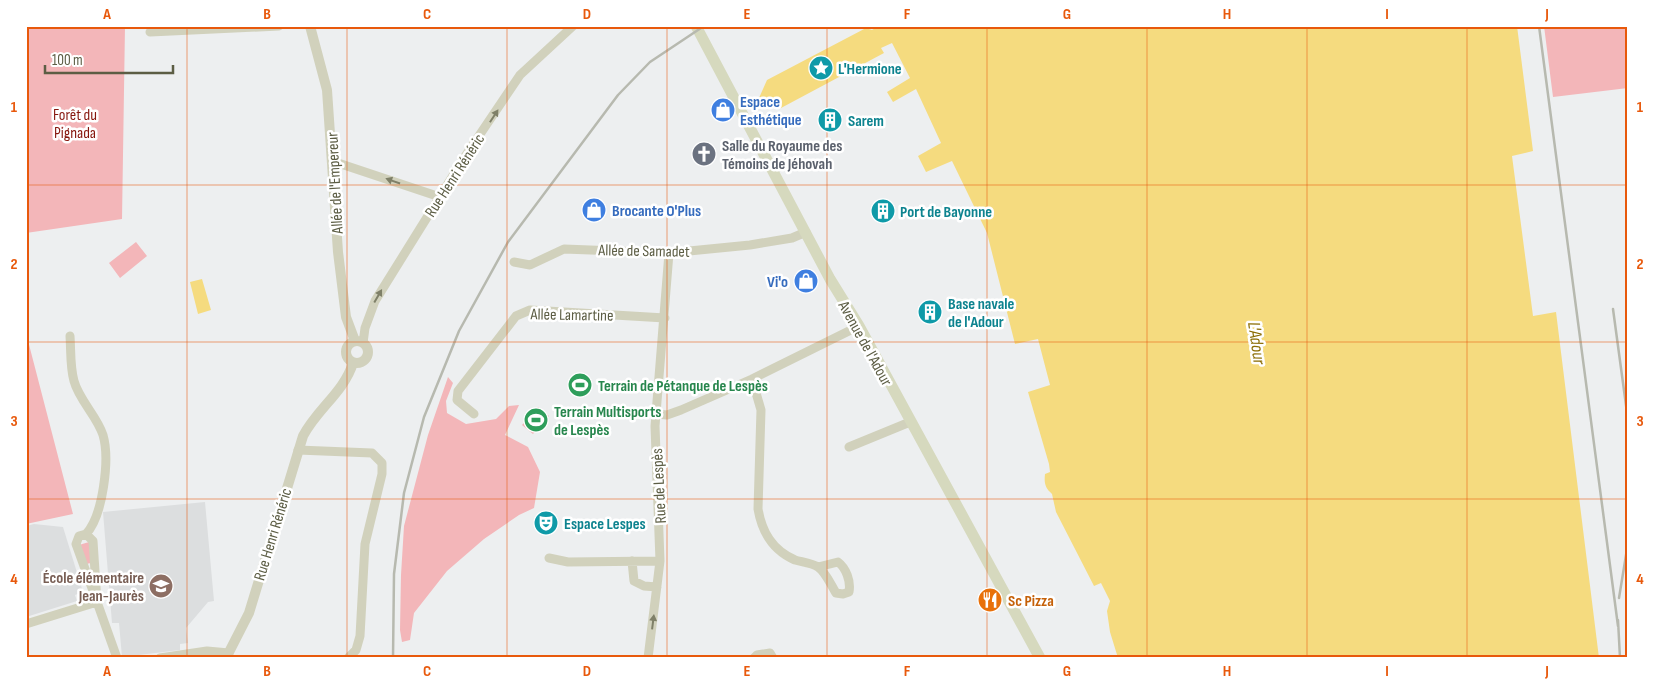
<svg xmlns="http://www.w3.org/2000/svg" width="1654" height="684" font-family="'Sofia Sans Condensed',sans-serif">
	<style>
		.education { fill: #dcdedf }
		.green { fill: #f3b6b9 }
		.water { fill: #f5db7f }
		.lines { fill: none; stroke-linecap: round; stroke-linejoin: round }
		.minor { stroke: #d1d1bc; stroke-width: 9 }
		.tertiary { stroke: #d1d1bc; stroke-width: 10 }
		.secondary { stroke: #d6d9be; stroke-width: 11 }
		.rail { stroke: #b7b9af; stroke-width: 2.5 }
		.oneway { fill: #7f8068 }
		.grid { fill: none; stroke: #e8590c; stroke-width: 1; stroke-opacity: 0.55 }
		.labels { text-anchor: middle; stroke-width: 5; stroke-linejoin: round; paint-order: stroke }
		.culture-label { font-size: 16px; font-weight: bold; fill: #0d838f; stroke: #fff; text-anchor: start }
		.shop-label { font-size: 16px; font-weight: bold; fill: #366cbe; stroke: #fff; text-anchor: start }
		.park-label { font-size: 16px; fill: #86160d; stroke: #fff }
		.worship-label { font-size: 16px; font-weight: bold; fill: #5b616d; stroke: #fff; text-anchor: start }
		.street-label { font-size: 16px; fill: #5c5d44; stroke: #fff }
		.leisure-label { font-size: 16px; font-weight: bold; fill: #27864d; stroke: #fff; text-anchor: start }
		.education-label { font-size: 16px; font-weight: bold; fill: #785e54; stroke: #fff; text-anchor: end }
		.food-label { font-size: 16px; font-weight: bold; fill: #c56008; stroke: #fff; text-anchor: start }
		.water-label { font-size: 18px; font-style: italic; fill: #8b6d04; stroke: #fff }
		.neatline { fill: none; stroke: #e8590c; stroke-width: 2 }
		.grid-label { font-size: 16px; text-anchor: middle; font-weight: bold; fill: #e8590c }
	</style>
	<rect width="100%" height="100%" fill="#edeff0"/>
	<path class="education" d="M205,502l9,99 -6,1 -22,26 2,15 -8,1v6l-58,7 -3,-34h-7l-9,-111z
		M34,524l29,3 20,65 -8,3 2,6 -51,16v-91z"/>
	<path class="green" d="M26,26h99l-3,193 -96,14z
		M1544,26h84v62l-75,9z
		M136,242l11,14 -27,22 -11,-15z
		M26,333l47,181 -47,10z
		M448,377l5,6 -7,18 1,12 19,11 30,-5 13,-13 10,-1 -14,30 23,12 12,25 -6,36 -15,7 -35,24 -37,32 -33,42 -4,27 -8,2 -2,-12 1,-55 3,-49 24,-91z
		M538,407l11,9 -16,18 -11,-9z
		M89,542l2,21 -5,1 -7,-19z"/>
	<path class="water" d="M879,26h638l16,125 -21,5 21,160 23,-4 43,346h-481l-8,-26 -3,-21 3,-10 -9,-18 -7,3 -38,-74 -4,-18c-7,-6 -8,-11 -7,-20l5,-2 -1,-8 -21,-72 22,-7 -12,-46 -23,5 -28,-111 -35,-72 -26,11 -8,-16 23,-13 -25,-54 -23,13 -6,-10 23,-14 -18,-35 -11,5 3,5 -103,55 -18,-4 -4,-6 8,-18 99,-52 6,2z
		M202,279l9,31 -13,4 -8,-32z"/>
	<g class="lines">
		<path class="minor" d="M150,32l129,-6
			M332,161l108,36
			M514,262l16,3 34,-16 105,4 81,-8 42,-7 14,-6
			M70,336c1,14 0,31 4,45 5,19 23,35 29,54 7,24 0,81 -17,99
			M363,343l2,-15 10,-27 89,-143 56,-83 53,-49
			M752,379l9,31 -3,99c4,23 14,41 37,51 7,2 17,3 23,7 7,4 13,18 18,26l7,1 6,-2c2,-11 -3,-24 -11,-30l-20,5
			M474,414l-17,-14 1,-9 58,-75 14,-6 135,8
			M656,414l11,1 14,-5 71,-31 107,-53
			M849,447l61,-25
			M298,450l74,3 10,10v11l-17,70 -5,92 -4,14 -8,8
			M86,534l7,7 4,61 -21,-58 3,-8z
			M549,558l19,4 92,-1
			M632,561l2,20 10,5 13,1
			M26,624l71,-22 20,56
			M160,658l47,-7 22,2
			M648,658l12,-97 -5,-135 14,-173
			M754,658l3,-3 13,-2 3,5"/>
		<path class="tertiary" d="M310,26l17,64 11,162 8,65 9,24
			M346 352a11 11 0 1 1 22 0a11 11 0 1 1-22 0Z
			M226,658l23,-45 54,-177c14,-27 41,-44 50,-73"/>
		<path class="secondary" d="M696,26l134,253 29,47 181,332"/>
		<path class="rail" d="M1539,26l79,600
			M1613,309l15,111
			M1619,598l9,-55
			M1618,620l2,38
			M393,658l1,-84 10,-81 20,-76 35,-86 49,-89 110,-147 32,-33 54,-36"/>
	</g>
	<defs><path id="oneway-solid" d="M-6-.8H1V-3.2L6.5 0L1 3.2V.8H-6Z" transform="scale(1.25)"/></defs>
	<g class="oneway">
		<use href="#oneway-solid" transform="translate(494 116) rotate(-57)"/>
		<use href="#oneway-solid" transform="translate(393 181) rotate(-161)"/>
		<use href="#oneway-solid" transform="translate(378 296) rotate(-60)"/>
		<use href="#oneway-solid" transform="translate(653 622) rotate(-83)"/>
	</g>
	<path class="grid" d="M187,26v632M347,26v632M507,26v632M667,26v632M827,26v632M987,26v632M1147,26v632M1307,26v632M1467,26v632M26,185h1602M26,342h1602M26,499h1602"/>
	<defs>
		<symbol id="sight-disc" viewBox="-11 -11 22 22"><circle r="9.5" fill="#0f9aa8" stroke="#fff"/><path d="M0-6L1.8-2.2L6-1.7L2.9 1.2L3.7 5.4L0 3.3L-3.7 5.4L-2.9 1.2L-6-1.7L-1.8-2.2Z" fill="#fff"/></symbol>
		<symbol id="shop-disc" viewBox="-11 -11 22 22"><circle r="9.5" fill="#3f7fe0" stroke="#fff"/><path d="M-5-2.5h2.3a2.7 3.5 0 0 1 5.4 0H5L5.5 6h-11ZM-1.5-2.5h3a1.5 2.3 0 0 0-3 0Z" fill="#fff"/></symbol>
		<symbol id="building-disc" viewBox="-11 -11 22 22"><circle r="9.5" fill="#0f9aa8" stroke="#fff"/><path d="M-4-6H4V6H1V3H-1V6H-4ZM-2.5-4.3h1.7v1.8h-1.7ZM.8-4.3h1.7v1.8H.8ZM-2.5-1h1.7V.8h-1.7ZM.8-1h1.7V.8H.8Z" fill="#fff"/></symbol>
		<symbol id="church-disc" viewBox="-11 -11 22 22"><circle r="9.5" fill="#6b7280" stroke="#fff"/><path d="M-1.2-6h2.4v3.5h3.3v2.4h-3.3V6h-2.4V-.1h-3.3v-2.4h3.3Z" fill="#fff"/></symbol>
		<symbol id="stadium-disc" viewBox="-11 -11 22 22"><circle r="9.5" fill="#2e9e5b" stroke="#fff"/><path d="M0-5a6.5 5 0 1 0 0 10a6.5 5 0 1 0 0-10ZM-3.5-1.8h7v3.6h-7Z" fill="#fff"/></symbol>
		<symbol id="theatre-disc" viewBox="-11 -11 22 22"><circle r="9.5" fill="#0f9aa8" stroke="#fff"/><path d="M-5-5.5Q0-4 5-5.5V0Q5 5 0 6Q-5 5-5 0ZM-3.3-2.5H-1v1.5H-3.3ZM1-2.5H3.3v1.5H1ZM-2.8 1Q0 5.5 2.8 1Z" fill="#fff"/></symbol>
		<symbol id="school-disc" viewBox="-11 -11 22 22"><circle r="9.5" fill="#8d6e63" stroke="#fff"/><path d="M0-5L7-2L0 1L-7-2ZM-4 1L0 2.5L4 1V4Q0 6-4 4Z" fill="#fff"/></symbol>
		<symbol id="restaurant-disc" viewBox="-11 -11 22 22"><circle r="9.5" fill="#e8710a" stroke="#fff"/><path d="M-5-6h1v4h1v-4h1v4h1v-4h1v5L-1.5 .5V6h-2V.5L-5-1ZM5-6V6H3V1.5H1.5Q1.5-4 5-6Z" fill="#fff"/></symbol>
	</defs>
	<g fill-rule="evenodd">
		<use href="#sight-disc" x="807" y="54" width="28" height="28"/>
		<use href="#shop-disc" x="709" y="96" width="28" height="28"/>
		<use href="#building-disc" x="816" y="106" width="28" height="28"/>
		<use href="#church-disc" x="690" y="140" width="28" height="28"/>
		<use href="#shop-disc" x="580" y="196" width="28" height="28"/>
		<use href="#building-disc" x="869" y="197" width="28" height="28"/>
		<use href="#shop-disc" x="792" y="267" width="28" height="28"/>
		<use href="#building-disc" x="916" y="298" width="28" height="28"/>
		<use href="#stadium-disc" x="566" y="371" width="28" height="28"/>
		<use href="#stadium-disc" x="522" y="406" width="28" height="28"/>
		<use href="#theatre-disc" x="532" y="509" width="28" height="28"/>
		<use href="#school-disc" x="147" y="572" width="28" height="28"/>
		<use href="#restaurant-disc" x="976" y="586" width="28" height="28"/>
	</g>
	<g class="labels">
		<g class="culture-label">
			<text x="838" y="74">L'Hermione</text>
			<text x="848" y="126">Sarem</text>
			<text x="900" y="217">Port de Bayonne</text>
			<text x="948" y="309">Base navale<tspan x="948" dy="18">de l'Adour</tspan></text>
			<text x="564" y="529">Espace Lespes</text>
		</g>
		<g class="shop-label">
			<text x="740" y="107">Espace<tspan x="740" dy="18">Esthétique</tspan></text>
			<text x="612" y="216">Brocante O'Plus</text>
			<text x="788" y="287" text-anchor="end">Vi'o</text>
		</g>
		<g class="park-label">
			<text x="75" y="120">Forêt du<tspan x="75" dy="18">Pignada</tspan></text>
		</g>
		<g class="worship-label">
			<text x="722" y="151">Salle du Royaume des<tspan x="722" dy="18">Témoins de Jéhovah</tspan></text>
		</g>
		<g class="street-label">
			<text transform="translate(454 175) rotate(-57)" y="6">Rue Henri Rénéric</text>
			<text transform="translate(334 183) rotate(-93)" y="6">Allée de l'Empereur</text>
			<text transform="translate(644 250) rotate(1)" y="6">Allée de Samadet</text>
			<text transform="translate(572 314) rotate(1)" y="6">Allée Lamartine</text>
			<text transform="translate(866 343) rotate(61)" y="6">Avenue de l'Adour</text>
			<text transform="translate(658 486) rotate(-93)" y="6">Rue de Lespès</text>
			<text transform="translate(272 534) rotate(-73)" y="6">Rue Henri Rénéric</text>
		</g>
		<g class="leisure-label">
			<text x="598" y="391">Terrain de Pétanque de Lespès</text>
			<text x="554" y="417">Terrain Multisports<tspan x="554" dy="18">de Lespès</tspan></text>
		</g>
		<g class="education-label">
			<text x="144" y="583">École élémentaire<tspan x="144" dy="18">Jean-Jaurès</tspan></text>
		</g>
		<g class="food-label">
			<text x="1008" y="606">Sc Pizza</text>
		</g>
		<g class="water-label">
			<text transform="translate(1257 343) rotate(82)" y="6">L'Adour</text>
		</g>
	</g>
	<rect width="1654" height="684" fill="none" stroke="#ffffff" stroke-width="55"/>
	<path d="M45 65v8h128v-8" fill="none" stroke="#5c5d44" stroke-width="2.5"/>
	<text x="52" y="65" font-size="15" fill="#5c5d44" stroke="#ffffff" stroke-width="4" paint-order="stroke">100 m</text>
	<rect x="28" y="28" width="1598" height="628" class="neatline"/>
	<g class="grid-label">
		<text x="107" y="19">A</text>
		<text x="267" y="19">B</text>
		<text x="427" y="19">C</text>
		<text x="587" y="19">D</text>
		<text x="747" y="19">E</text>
		<text x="907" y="19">F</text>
		<text x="1067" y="19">G</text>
		<text x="1227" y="19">H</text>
		<text x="1387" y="19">I</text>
		<text x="1547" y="19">J</text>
		<text x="14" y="112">1</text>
		<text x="1640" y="112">1</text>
		<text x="14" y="269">2</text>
		<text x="1640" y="269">2</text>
		<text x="14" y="426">3</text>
		<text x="1640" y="426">3</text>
		<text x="14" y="584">4</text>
		<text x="1640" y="584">4</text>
		<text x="107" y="676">A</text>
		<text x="267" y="676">B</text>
		<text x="427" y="676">C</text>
		<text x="587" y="676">D</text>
		<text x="747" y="676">E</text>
		<text x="907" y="676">F</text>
		<text x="1067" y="676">G</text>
		<text x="1227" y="676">H</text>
		<text x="1387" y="676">I</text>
		<text x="1547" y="676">J</text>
	</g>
</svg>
